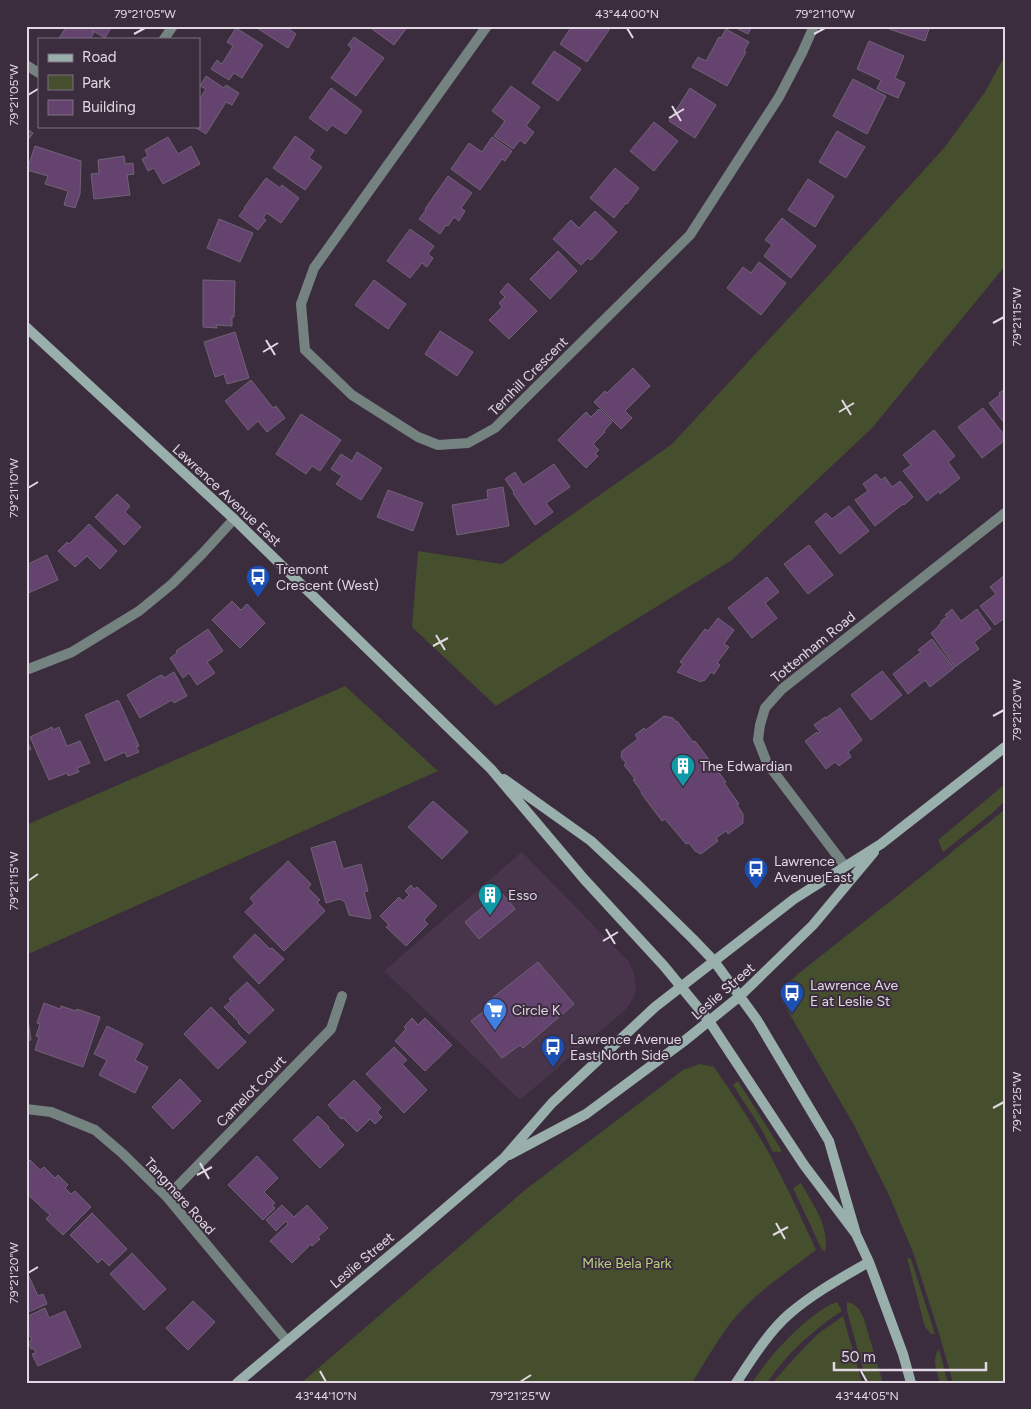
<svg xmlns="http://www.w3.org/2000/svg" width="1031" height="1409" font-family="Figtree,sans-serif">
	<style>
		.built { fill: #48354c }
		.green { fill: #454e2d }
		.building { fill: #64446f; stroke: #716276 }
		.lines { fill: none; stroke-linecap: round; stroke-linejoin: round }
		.street { stroke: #748280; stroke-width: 10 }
		.secondary { stroke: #99afac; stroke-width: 10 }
		.ticks { fill: none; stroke: #e1d8e3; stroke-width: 2 }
		.labels { text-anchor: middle; stroke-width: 4; stroke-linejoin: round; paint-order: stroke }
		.street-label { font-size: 14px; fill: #e1d8e3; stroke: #3b2d3e }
		.poi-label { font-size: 14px; fill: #e1d8e3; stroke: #3b2d3e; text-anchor: start }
		.park-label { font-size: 14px; fill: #b8d080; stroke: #3b2d3e }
		.neatline { fill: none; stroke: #e1d8e3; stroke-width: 2 }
		.ticks-label { font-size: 12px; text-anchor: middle; fill: #e1d8e3 }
	</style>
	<rect width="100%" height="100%" fill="#3b2d3e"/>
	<path class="built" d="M522,852l107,110 5,12 2,11 -2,12 -7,11 -107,92 -136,-129z"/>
	<path class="green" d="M1005,55v211l-133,162 -140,132 -236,146 -84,-79 6,-76 84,13 170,-120 153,-165 119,-131 41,-56z
		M345,686l93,85 -412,184v-130z
		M1005,784v17l-14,13 -48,38 -5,-12z
		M1005,809v574h-52l-14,-50 -26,-81 -25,-59 -34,-68 -72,-124 2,-14 14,-13 148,-117c19,-17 40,-31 59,-48z
		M700,1064l14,3c25,36 50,74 69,113 12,23 22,47 33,70 -30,23 -63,44 -87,75 -13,18 -25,38 -37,58h-391l224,-193 158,-120z
		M738,1081l44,70 -3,2 -2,-2 -4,1 -11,-22 -29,-45z
		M801,1183c12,22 29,43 24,69l-4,-4 -28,-60z
		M907,1258l4,1 24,75h-4l-6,-7z
		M837,1302l5,9c-30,20 -55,42 -75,72h-15c17,-26 37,-48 61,-67 8,-6 15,-11 24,-14z
		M847,1302l6,2 6,5 5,10 19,64h-16l-20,-72z
		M843,1316l19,67h-90l28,-31 19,-19z
		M939,1349l9,34h-8c-3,-12 -9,-23 -1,-34z"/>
	<path class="building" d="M67,26h45l-7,12 -12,-7 -1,1 2,1 -4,6h-29l-2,-1z
		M254,26h31l11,8 -8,14z
		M368,26h40l-14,19z
		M572,26h32l5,4 -22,32 -27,-18z
		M732,26h20l-4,8z
		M890,26h40l-5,15 -36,-12z
		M236,28l27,17 -21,33 -8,-5 -5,7 -18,-11 6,-9 5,4 11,-18 -6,-4z
		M726,29l23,13 -5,9 2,1 -19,34 -35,-19 6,-10 8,4 13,-24 2,1z
		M354,37l30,21 -28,38 -25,-18 21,-29 -4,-4z
		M869,41l35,15 -9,22 10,5 -7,15 -21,-9 4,-9 -24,-11z
		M554,51l27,18 -23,32 -26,-18z
		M206,76l18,12 2,-3 13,8 -7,12 -6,-3 -20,32 -13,-8h6v-26l7,-11 -6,-3z
		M853,79l33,17 -19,38 -34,-18z
		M511,86l29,21 -14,19 8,6 -9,12 -5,-4 -7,9 -19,-13 11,-15 -13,-10z
		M331,88l31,23 -16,23 -14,-9 -5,6 -18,-13z
		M690,88l26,17 -21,33 -26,-17z
		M654,122l24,19 -24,30 -24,-20z
		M26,128l7,5 -7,10z
		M837,131l28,16 -19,31 -27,-16z
		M295,136l19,14 -5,8 13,9 -17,23 -32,-22z
		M168,137l10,17 13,-8 9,18 -37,20 -9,-16 -6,3 -6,-12 6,-3 -3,-6z
		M492,137l20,14 -7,10 -3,-2 -22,31 -29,-21 18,-26 13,9z
		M35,146l46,15 -1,33 -5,14 -11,-3 4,-14 -23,-7 3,-8 -21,-6z
		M124,156l1,8 8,-1 1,11 -7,1 3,20 -36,4 -3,-25 8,-1 -1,-13z
		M615,168l24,20 -12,16 -1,-1 -12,15 -24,-20z
		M448,176l24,17 -11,15 4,3 -6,10 -5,-4 -6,9 -2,-1 -6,9 -21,-15 7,-9 -1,-1z
		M266,178l14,10 2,-3 17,13 -18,25 -14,-10 -4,5 3,2 -8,10 -19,-14 6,-8h-1z
		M808,179l26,17 -19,31 -27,-17z
		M595,211l22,21 -25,27 -2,1 -2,-2 -7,7 -28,-26 18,-19 8,8z
		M782,218l34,28 -25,32 -27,-22 8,-11 -7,-5z
		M219,219l34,14 -13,29 -33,-14z
		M410,229l24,17 -6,8 5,4 -6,9 -5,-4 -12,15 -23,-17z
		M558,251l19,20 -27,28 -20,-20z
		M759,262l27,21 -25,32 -34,-27 16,-21 8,6z
		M203,280l32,1 -1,36h-2v9l-16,-1 1,3 -14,-1z
		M374,280l32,24 -18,25 -33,-24z
		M508,283l29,28 -28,28 -20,-19 13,-13 -3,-4 6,-6 -5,-5z
		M440,331l33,21 -16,24 -32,-22z
		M235,332l14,46 -22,6 -3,-10 -9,3 -11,-35z
		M633,368l17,18 -25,25 7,7 -11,11 -27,-27 11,-11 2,2z
		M251,380l22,28 3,-2 9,12 -18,14 -9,-11 -10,9 -23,-29z
		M1005,389v35l-16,-21 11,-8 -1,-2z
		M983,408l22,28v4l-23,18 -24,-31z
		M599,409l13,13 -8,9 1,1 -12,12 6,6 -4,4 3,2 -12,12 -28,-28 28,-28 5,5z
		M301,414l40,26 -21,31 -8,-5 -6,8 -30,-20z
		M934,430l21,26 -7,6 12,16 -20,16 -1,-3 -12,10 -24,-30 8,-6 -8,-10z
		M357,452l25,16 -21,32 -25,-16 6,-8 -11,-7 10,-15 11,7z
		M554,464l16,23 -24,16 7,9 -18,13 -22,-32 1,-1 -9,-13 10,-7 8,13z
		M876,474l5,6 4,-3 7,10 8,-6 13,16 -9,8 -1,-1 -28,22 -20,-26 13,-9 -5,-7z
		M503,487l6,39 -52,9 -5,-30 36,-6 -1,-9z
		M388,490l35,13 -10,28 -36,-14z
		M117,494l13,12 -5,6 16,15 -17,18 -29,-28z
		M849,506l20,25 -29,23 -25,-32 11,-9 6,6z
		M89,524l28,27 -17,18 -13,-13 -12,11 -17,-16 9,-9 2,2z
		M809,545l24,30 -25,19 -24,-30z
		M47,555l11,25 -32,14v-29z
		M1005,575v43l-10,7 -15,-19 16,-12 -6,-7z
		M767,577l12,15 -14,11 12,15 -25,20 -24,-30z
		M232,601l9,9 6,-6 18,19 -25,25 -28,-28z
		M952,609l9,12 16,-12 14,20 -17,13 5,7 -24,18 -24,-34 7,-6v-1l3,-3v-2l4,-3h3l-3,-3z
		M718,618l16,12 -10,14 5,3 -12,16 3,2 -6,9 -3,-2 -7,9 -1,-1 -2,2 -24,-10 6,-8 -3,-2 25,-33 3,2z
		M208,629l15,22 -16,11 8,11 -18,12 -8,-12 -6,5 -13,-20 7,-5 -1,-2z
		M932,639l22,29 -24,19 -5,-7 -17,14 -15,-20 28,-22 -3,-2z
		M882,671l20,24 -31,25 -20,-25z
		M174,672l13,24 -13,7 -2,-3 -32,18 -13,-23 32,-19 3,-1 2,3z
		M118,700v2l1,-1 20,45 -3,1 3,5 -12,5 -2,-5 -20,9 -20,-46z
		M840,708l22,32 -14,12 3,5 -12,9 -4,-4 -9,7 -21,-28 12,-9 1,2 2,-2 -6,-7 11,-8 1,1z
		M664,716l9,2 3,4 1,-1 16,21 2,-1 31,41 -2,1 15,21 -2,1 6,9v9l-15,11 -2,-3 -10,7 2,3 -17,13 -6,-3 -6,-8 -3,1 -21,-25 -3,2 -21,-28 1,-1 -9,-12 2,-1 -11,-14 2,-2 -5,-6 1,-6 16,-12 -3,-4 9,-7 2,2z
		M52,727l1,3 6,-3 8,19 13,-5 10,22 -13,5 2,4 -11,4 -1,-3 -18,7 -19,-43z
		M26,739l5,10 -5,2z
		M433,801l35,31 -26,27 -34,-32z
		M335,841l8,28 18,-5 7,27 -4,1 7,25 -1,2 -21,-4 -4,-13 -5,-3 -14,4 -15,-55z
		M288,861l23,23 -3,4 12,12 -3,2 8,9 -41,40 -39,-39 9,-9 -4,-5z
		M411,885l3,4 3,-2 20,19 -13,14 4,4 -22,22 -20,-19 3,-2 -9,-9 19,-19 4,4 6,-6 -4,-4z
		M501,892l14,17 -36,30 -14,-17z
		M255,934l15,15 2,-1 12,11 -25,25 -26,-27z
		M538,962l36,42 -51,44 -3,-3 -18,13 -31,-37 19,-14 -4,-4z
		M247,982l27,28 -25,24 -11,-11 1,-1 -15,-15 7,-6 -2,-2z
		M44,1003l16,6 1,-3 15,5 1,-2 23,8 -17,50 -48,-17 4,-13 -3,-1 4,-12 -3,-1z
		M211,1007l35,35 -28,27 -34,-35z
		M27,1013l4,27 -5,1v-28z
		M412,1018l6,7 7,-7 27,27 -27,26 -30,-30 11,-12 -2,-2z
		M107,1026l36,18 -8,16 13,7 -13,26 -36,-18 8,-15 -13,-6z
		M394,1047l13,13 -5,4 25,26 -23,23 -38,-39z
		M180,1079l21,22 -28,28 -21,-22z
		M354,1080l27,28 -4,4 5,5 -7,7 -5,-5 -13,13 -14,-14 -2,1 -13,-14z
		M318,1116l11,11 -1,1 16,17 -24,23 -27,-28z
		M257,1156l21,22 -14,14 11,11 -3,2 3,3 -12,12 -35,-35z
		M30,1160l10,10 4,-3 11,11 3,-3 10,10 -3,3 6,6 4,-3 16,16 -28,28 -17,-16 4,-4 -24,-22v-29z
		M282,1205l12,12 13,-12 21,23 -10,9 2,2 -8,7 -1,-2 -19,19 -22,-22 18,-17 -2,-3 -10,10 -10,-11z
		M92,1213l35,36 -18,17 -7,-7 -4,4 -28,-28z
		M132,1253l34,36 -22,21 -34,-36z
		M26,1270l12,26 5,-2 4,10 -21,9z
		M193,1301l22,21 -27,28 -22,-22z
		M45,1308l4,10 16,-7 16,36 -43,19 -6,-12 4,-1 -3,-5 -2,1 -3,-7 4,-2 -6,-10v-13z"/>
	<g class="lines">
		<path class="street" d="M487,26l-173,242 -13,36 4,46 47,45 66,42 20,8 30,-2 27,-15 195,-193 89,-138 23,-44 12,-27
			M164,39l9,-13
			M26,65l13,8
			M26,670l46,-18 67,-41 33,-27 30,-30 32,-35
			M845,866l-78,-103 -9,-23 2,-15 5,-17 17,-19 223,-176
			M26,1109l25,3 44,18 27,23 45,44 120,144
			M167,1197l164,-168 11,-33"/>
		<path class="secondary" d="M26,327l208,192 257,250 93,110 80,87 45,55 95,144 52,69
			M504,779l87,62 47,44 55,54 21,22 43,59 72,121 27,93 13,28 34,92 8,29
			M509,1155l77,-41 97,-72 57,-46 73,-71 61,-73
			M237,1383l177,-148 90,-77 48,-55 103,-96 139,-108 87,-55 124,-97
			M736,1383c16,-24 31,-49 52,-68 24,-21 53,-37 81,-53"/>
	</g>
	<path class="ticks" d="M627,28l6,10M134,34l11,-6M814,34l11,-6M28,95l10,-6M672,106l9,15M669,118l15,-9M993,323l11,-6M266,340l9,15M263,352l15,-9M842,400l9,15M839,412l15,-9M28,488l10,-6M436,635l9,15M433,646l15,-8M993,716l11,-6M28,881l10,-7M606,929l9,15M603,941l15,-9M993,1108l11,-6M200,1163l9,16M197,1175l15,-8M776,1223l9,16M773,1235l15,-8M28,1273l10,-6M320,1371l6,11M861,1371l6,11M520,1382l11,-7"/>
	<defs>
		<symbol id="bus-pin" viewBox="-11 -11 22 30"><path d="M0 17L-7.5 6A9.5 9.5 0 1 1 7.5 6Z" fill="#1a4fb4" stroke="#3b2d3e"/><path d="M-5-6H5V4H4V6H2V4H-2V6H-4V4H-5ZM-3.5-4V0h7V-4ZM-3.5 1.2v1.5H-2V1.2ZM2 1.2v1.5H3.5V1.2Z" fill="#fff"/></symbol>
		<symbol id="building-pin" viewBox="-11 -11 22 30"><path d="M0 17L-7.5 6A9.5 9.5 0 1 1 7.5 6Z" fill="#0f9aa8" stroke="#3b2d3e"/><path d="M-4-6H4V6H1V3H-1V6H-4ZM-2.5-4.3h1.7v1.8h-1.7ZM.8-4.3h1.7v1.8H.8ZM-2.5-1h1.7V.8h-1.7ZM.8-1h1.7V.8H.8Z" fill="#fff"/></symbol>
		<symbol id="supermarket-pin" viewBox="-11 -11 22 30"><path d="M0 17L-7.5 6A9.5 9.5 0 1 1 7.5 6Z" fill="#3f7fe0" stroke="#3b2d3e"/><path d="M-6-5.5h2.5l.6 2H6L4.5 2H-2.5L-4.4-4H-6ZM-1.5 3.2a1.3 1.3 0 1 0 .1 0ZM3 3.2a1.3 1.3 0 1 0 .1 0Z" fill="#fff"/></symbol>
	</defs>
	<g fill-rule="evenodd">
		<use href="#bus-pin" x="244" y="563" width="28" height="38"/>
		<use href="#building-pin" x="669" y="752" width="28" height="38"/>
		<use href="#bus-pin" x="742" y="855" width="28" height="38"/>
		<use href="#building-pin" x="476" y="881" width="28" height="38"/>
		<use href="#bus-pin" x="778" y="979" width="28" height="38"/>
		<use href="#supermarket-pin" x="481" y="996" width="28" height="38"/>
		<use href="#bus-pin" x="539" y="1033" width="28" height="38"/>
	</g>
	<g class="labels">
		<g class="street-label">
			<text transform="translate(528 376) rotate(-45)" y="5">Ternhill Crescent</text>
			<text transform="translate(227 495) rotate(43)" y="5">Lawrence Avenue East</text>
			<text transform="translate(813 647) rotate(-39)" y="5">Tottenham Road</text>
			<text transform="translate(723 991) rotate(-41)" y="5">Leslie Street</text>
			<text transform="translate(251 1091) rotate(-46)" y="5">Camelot Court</text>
			<text transform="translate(180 1196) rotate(48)" y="5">Tangmere Road</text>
			<text transform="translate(362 1260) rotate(-40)" y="5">Leslie Street</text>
		</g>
		<g class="poi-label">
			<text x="276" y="574">Tremont<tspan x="276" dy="16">Crescent (West)</tspan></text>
			<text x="700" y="771">The Edwardian</text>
			<text x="774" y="866">Lawrence<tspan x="774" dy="16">Avenue East</tspan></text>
			<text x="508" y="900">Esso</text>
			<text x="810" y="990">Lawrence Ave<tspan x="810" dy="16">E at Leslie St</tspan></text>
			<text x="512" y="1015">Circle K</text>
			<text x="570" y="1044">Lawrence Avenue<tspan x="570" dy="16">East North Side</tspan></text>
		</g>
		<g class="park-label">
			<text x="627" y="1268">Mike Bela Park</text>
		</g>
	</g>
	<rect width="1031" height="1409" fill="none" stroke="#3b2d3e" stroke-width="55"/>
	<rect x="38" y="38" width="162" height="90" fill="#3b2d3e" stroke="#7d7180"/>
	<rect x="48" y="54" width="25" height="8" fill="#99afac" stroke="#7d7180"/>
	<text x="82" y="62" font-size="15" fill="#e1d8e3">Road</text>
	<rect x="48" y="75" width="25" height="15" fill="#454e2d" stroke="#7d7180"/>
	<text x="82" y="88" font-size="15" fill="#e1d8e3">Park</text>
	<rect x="48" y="100" width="25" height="15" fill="#64446f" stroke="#7d7180"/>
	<text x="82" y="112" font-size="15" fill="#e1d8e3">Building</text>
	<path d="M834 1362v8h152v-8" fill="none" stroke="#e1d8e3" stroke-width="2.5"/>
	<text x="841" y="1362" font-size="15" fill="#e1d8e3" stroke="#3b2d3e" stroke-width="4" paint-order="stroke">50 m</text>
	<rect x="28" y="28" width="976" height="1354" class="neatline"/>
	<g class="ticks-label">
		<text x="145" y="18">79°21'05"W</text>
		<text x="627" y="18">43°44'00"N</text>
		<text x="825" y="18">79°21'10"W</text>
		<text transform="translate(14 95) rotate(-90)" y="4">79°21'05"W</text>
		<text transform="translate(1017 317) rotate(-90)" y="4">79°21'15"W</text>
		<text transform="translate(14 488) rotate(-90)" y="4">79°21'10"W</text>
		<text transform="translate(1017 710) rotate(-90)" y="4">79°21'20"W</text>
		<text transform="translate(14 881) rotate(-90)" y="4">79°21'15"W</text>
		<text transform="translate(1017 1102) rotate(-90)" y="4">79°21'25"W</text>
		<text transform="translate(14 1273) rotate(-90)" y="4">79°21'20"W</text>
		<text x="326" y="1400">43°44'10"N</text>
		<text x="520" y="1400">79°21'25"W</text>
		<text x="867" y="1400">43°44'05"N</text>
	</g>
</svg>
